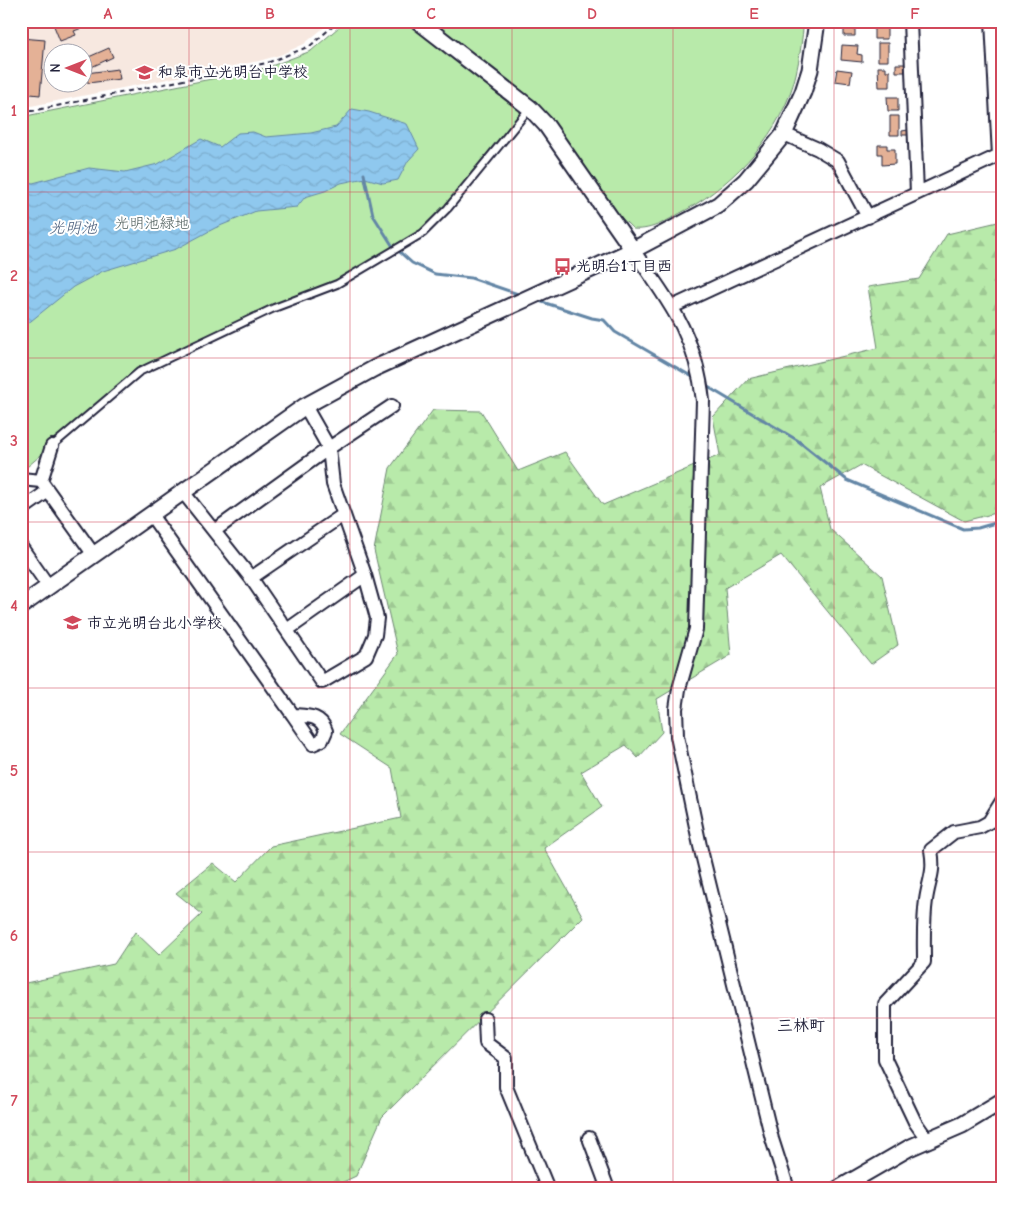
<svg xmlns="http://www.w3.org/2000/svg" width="1023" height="1210" font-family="'Comic Neue','Klee One',sans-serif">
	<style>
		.built { fill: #f7e8e0; fill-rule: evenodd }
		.forest { fill: url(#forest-firs); stroke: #6d8672 }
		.park { fill: #b8eaaa; stroke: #6d8672 }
		.water { fill: url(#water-waves); stroke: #6386a6 }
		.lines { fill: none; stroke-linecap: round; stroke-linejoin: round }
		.stream { stroke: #6386a6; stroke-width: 3 }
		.building { fill: #e4b196; stroke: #22223b }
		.service-casing { stroke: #22223b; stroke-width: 10 }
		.minor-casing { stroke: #22223b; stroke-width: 16 }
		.tertiary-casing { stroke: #22223b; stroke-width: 19 }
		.path { stroke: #22223b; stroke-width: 2; stroke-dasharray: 5 4; stroke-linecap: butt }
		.service { stroke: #fff; stroke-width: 6 }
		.minor { stroke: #fff; stroke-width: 12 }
		.tertiary { stroke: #fff; stroke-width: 15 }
		.grid { fill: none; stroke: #d1495b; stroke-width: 1; stroke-opacity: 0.55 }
		.labels { text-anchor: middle; stroke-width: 4; stroke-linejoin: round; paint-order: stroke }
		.poi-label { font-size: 15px; font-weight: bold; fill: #22223b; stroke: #fff; text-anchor: start }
		.park-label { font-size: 15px; fill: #4f5e5c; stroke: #fff }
		.water-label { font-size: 16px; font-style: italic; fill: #485c7a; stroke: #fff }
		.neighbourhood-label { font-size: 16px; font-weight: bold; fill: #22223b; stroke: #fff }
		.neatline { fill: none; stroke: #d1495b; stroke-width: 2 }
		.grid-label { font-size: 16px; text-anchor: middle; font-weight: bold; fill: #d1495b }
	</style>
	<defs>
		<pattern id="forest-firs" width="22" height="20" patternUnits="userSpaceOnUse" patternTransform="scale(1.25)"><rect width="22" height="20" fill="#b8eaaa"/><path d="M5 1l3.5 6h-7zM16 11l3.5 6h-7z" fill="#9ec893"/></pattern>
		<pattern id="water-waves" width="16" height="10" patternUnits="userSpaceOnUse" patternTransform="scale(1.25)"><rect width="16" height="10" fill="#8fc8ee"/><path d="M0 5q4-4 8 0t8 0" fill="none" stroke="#7baccd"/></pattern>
	</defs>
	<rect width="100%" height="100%" fill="#fff"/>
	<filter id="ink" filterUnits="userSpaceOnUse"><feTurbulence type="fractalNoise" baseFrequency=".02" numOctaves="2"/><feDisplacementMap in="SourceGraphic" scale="10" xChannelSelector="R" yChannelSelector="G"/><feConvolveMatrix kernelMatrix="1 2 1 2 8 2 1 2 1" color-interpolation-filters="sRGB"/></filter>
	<g filter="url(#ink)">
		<path class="built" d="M21,21h311l-28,23 -24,11 -21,6 -238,47zM52,52h30v30h-30z"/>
		<path class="forest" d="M1002,221v283l-6,9 -32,8 -103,-56 -41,23 10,41 52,47 16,69 -27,19 -90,-109 -56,33 6,67 -74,44 5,33 -24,26 -12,-13 -45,27 21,35 -58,41 39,69 -201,200 -26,59 -28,13h-307v-205l93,-20 21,-32 24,23 43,-41 -26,-21 37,-30 23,19 35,-36 130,-28 -9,-50 -52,-34 58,-80 -24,-104 16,-82 43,-58 48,1 37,60 47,-19 38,53 117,-50 -7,-38 35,-38 130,-31 -10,-61 51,-8 28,-45z"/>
		<path class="park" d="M346,21h458c-2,18 -4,36 -8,53 -13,57 -60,108 -110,136 -17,9 -33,21 -53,19l-18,-18 -60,-88 -21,-21 -111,131 -86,51 -63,24 -135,64 -118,100v-355l245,-49 45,-17z"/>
		<path class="water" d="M352,109l17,3 38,12 12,25 -11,12 -10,19 -15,3 -18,-5 -24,5 -16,8 -20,6 -8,10 -41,4 -41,17 -39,21 -73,22 -30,16 -52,42v-148l12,2 56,-15 36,4 33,-8 43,-25 19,8 18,-14 15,-1 13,5 45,-4 25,-6z"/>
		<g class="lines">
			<path class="stream" d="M364,174l9,41 19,30 20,18 23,11 36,4 50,17
				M536,300l56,18 12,2 11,12 81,47
				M703,384l94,56 50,40 116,49 15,-1 24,-7"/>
		</g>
		<path class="building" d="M52,21h27l3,7 -8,3 2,4 -16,6z
			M844,21l11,1v14h-11z
			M874,21h13v18h-13z
			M21,38l24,2 -5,55 -19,-2z
			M878,43h10v18h-10z
			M842,45l16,1 -1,8 5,1v7l-21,-2z
			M109,48l4,9 -28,13 -3,-10z
			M896,64h9v8h-9z
			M878,67h8v4h4v16h-11z
			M118,69l2,10 -32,4 -2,-10z
			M837,69l15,2 -2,12 -15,-2z
			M887,97h11v14h-10z
			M890,116h9v19h-9z
			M908,130v5h-6v-4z
			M878,145h9v4h8v15l-13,1v-11h-4z"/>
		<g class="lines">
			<defs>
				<path id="service" d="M52,446l87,-74 135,-64 63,-24 86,-51 25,-25 81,-99"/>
				<path id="minor" d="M910,21l7,172
					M992,21l7,135
					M784,134l34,15 20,12 30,56
					M633,250c36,52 63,85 70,151l-7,228 -17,60 -3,20 1,27 23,110 72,293 16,50
					M672,307l330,-153
					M21,479l20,2 53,74
					M41,481l11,-35
					M183,492l68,86 71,104 44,-26 9,-21 2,-17 -12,-43 -32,-91 -4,-36 -24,-42
					M21,510l27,-19
					M151,515l142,200c15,1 28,0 33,16l-4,9 -9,4 -20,-29
					M214,531l115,-83 63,-42
					M21,547l28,40
					M251,578l92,-63
					M287,630l78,-55
					M485,1019l1,24 20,15v29l42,102
					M589,1138l19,51
					M927,1139l-12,-17 -30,-63v-55l39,-42c0,-21 -1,-41 2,-62 3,-21 9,-27 5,-50l23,-18 26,-5 9,-5 13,-21"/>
				<path id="tertiary" d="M418,21l112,87 16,17 87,125
					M21,606l284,-200 70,-38 258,-118 85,-45 28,-25 38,-46 19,-42 7,-22 7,-49
					M838,1189l71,-41 53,-23 40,-24"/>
			</defs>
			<use href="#service" class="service-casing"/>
			<use href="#minor" class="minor-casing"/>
			<use href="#tertiary" class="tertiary-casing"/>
			<path class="path" d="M21,111h11l235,-48 43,-17 29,-25"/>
			<use href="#service" class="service"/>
			<use href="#minor" class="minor"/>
			<use href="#tertiary" class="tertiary"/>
		</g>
	</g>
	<path class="grid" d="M189,21v1168M350,21v1168M512,21v1168M673,21v1168M834,21v1168M21,192h981M21,358h981M21,522h981M21,688h981M21,852h981M21,1018h981"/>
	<defs>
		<symbol id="school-bare" viewBox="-9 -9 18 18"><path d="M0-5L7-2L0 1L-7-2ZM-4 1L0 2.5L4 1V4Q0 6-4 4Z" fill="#d1495b" stroke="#fff" stroke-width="2.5" paint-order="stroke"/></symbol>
		<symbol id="bus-bare" viewBox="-9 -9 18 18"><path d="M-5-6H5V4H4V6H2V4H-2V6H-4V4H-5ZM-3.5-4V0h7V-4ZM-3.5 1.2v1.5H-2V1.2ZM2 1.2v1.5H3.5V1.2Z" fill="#d1495b" stroke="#fff" stroke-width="2.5" paint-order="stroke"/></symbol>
	</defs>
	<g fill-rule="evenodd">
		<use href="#school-bare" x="132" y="60" width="25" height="25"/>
		<use href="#bus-bare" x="550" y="254" width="25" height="25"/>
		<use href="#school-bare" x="60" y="610" width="25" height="25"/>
	</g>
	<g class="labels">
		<g class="poi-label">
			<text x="158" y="77">和泉市立光明台中学校</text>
			<text x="576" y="271">光明台1丁目西</text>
			<text x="87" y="628">市立光明台北小学校</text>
		</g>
		<g class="park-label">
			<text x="152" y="228">光明池緑地</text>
		</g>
		<g class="water-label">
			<text x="73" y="233">光明池</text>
		</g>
		<g class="neighbourhood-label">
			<text x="801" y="1031">三林町</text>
		</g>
	</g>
	<rect width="1023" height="1210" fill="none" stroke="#fff" stroke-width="55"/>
	<g transform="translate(68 68) rotate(270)"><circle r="24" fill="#ffffff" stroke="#a7a7b1"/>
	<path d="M0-4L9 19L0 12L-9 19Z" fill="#d1495b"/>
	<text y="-8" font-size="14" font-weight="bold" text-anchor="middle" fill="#22223b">N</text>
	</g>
	<rect x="28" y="28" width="968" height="1154" class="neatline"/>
	<g class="grid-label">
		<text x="108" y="19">A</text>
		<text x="270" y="19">B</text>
		<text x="431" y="19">C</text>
		<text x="592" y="19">D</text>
		<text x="754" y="19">E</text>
		<text x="915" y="19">F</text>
		<text x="14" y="116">1</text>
		<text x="14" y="281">2</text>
		<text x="14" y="446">3</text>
		<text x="14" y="611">4</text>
		<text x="14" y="776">5</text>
		<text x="14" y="941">6</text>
		<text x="14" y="1106">7</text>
	</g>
</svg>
